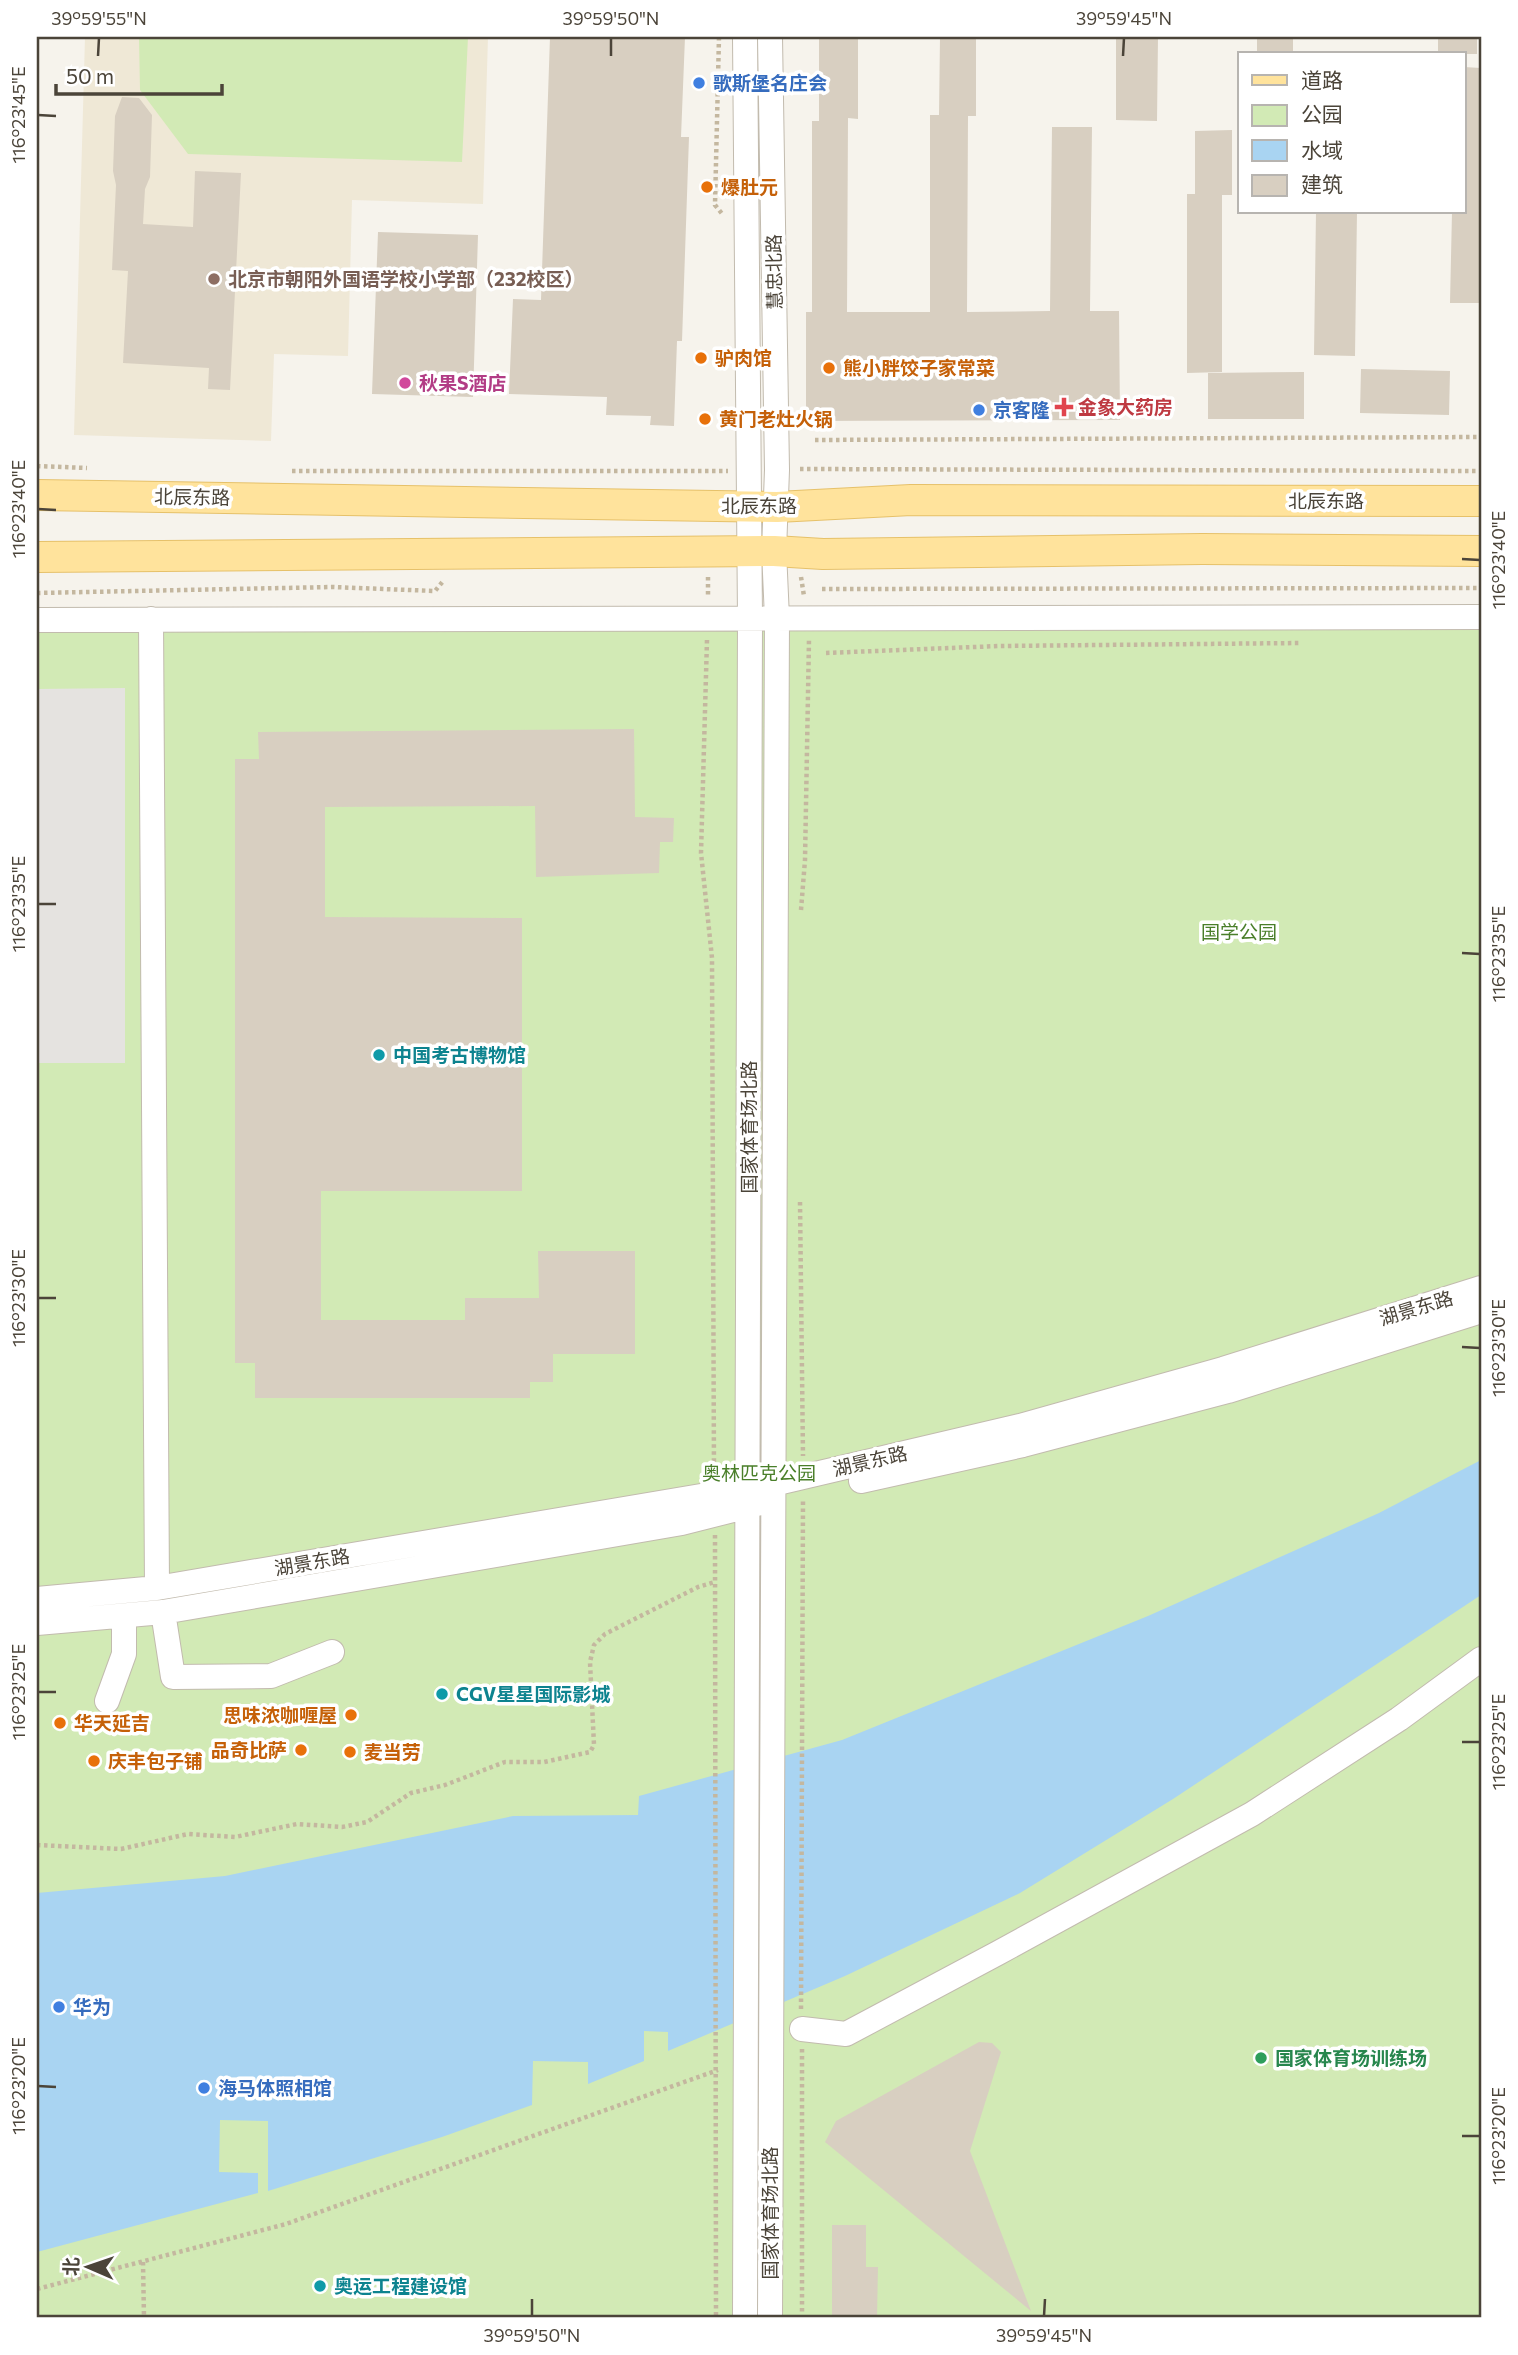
<svg xmlns="http://www.w3.org/2000/svg" width="1518" height="2355" font-family="Commissioner,'Noto Sans SC',sans-serif">
	<style>
		.education { fill: #efe8d6 }
		.green { fill: #d2eab5 }
		.parking { fill: #e5e3e0 }
		.water { fill: #a9d4f2 }
		.building { fill: #d8cfc1 }
		.lines { fill: none; stroke-linecap: round; stroke-linejoin: round }
		.minor-casing { stroke: #c2bbae; stroke-width: 26 }
		.major-casing { stroke: #e6c16a; stroke-width: 32 }
		.path { stroke: #c4b79f; stroke-width: 4.5; stroke-dasharray: 3.5 3.5; stroke-linecap: butt }
		.minor { stroke: #fff; stroke-width: 24 }
		.major { stroke: #ffe39c; stroke-width: 30 }
		.ticks { fill: none; stroke: #4b4439; stroke-width: 2.5 }
		.shop-dot { fill: #3f7fe0; stroke: #fff; stroke-width: 2.5 }
		.food-dot { fill: #e8710a; stroke: #fff; stroke-width: 2.5 }
		.education-dot { fill: #8d6e63; stroke: #fff; stroke-width: 2.5 }
		.hotel-dot { fill: #d1479c; stroke: #fff; stroke-width: 2.5 }
		.health-dot { fill: #e0444e; stroke: #fff; stroke-width: 2.5 }
		.culture-dot { fill: #0f9aa8; stroke: #fff; stroke-width: 2.5 }
		.leisure-dot { fill: #2e9e5b; stroke: #fff; stroke-width: 2.5 }
		.labels { text-anchor: middle; stroke-width: 7; stroke-linejoin: round; paint-order: stroke }
		.shop-label { font-size: 19px; font-weight: bold; fill: #366cbe; stroke: #fff; text-anchor: start }
		.food-label { font-size: 19px; font-weight: bold; fill: #c56008; stroke: #fff; text-anchor: start }
		.street-label { font-size: 19px; fill: #4b4439; stroke: #fff }
		.education-label { font-size: 19px; font-weight: bold; fill: #785e54; stroke: #fff; text-anchor: start }
		.hotel-label { font-size: 19px; font-weight: bold; fill: #b23c85; stroke: #fff; text-anchor: start }
		.health-label { font-size: 19px; font-weight: bold; fill: #be3a42; stroke: #fff; text-anchor: start }
		.park-label { font-size: 19px; fill: #4a7f2a; stroke: #fff }
		.culture-label { font-size: 19px; font-weight: bold; fill: #0d838f; stroke: #fff; text-anchor: start }
		.leisure-label { font-size: 19px; font-weight: bold; fill: #27864d; stroke: #fff; text-anchor: start }
		.neatline { fill: none; stroke: #4b4439; stroke-width: 2.5 }
		.ticks-label { font-size: 18px; text-anchor: middle; fill: #4b4439 }
	</style>
	<rect width="100%" height="100%" fill="#f6f3ec"/>
	<path class="education" d="M85,37h403l-5,167 -131,-4 -4,156 -74,-2 -3,87 -197,-6z"/>
	<path class="green" d="M139,37h329l-6,125 -274,-8 -48,-64z
		M1481,624v1694h-1444v-1691z"/>
	<path class="parking" d="M125,688v375h-88v-374z"/>
	<path class="water" d="M1481,1460v135l-308,204 -153,94 -175,83 -177,75v-19l-24,-1v30l-56,23v-22l-55,-1 -1,44 -90,32 -174,54v-70l-48,-1 -1,52 39,1v20l-221,59v-359l188,-17 288,-60 125,-1 1,-19 203,-56 306,-124 231,-103z"/>
	<path class="building" d="M550,37h135l-4,100h8l-7,204h-5l-3,85 -24,-1 1,-9 -45,-1 1,-18 -98,-3 4,-95 28,1z
		M819,37h39v82l-10,-1 -1,194h83v-197h9l1,-78h36v79h-8l-1,196 83,-1 2,-184h40l-2,184h29l1,109 -314,1v-109h6v-191h7z
		M1116,37h42l-1,84 -41,-1z
		M1257,37h36v17h-36z
		M1438,37h39v17h-39z
		M1464,67l17,1v235h-31l2,-91h12z
		M122,97l17,1 13,17 -2,62 -5,12 -2,35 50,3 2,-56 46,2 -11,217 -22,-1 1,-21 -86,-5 5,-92 -16,-1 4,-85 -3,-14 2,-55z
		M1232,130v65h-10v177l-35,1v-179h8v-63z
		M1316,212h41l-2,144 -41,-1z
		M378,232l100,3 -5,162 -101,-3z
		M1361,369l89,2 -1,44 -89,-2z
		M1304,372v47h-96v-46z
		M634,729l1,88 39,1 -1,24h-13l-1,31 -123,4 -1,-71 -210,1v110l197,1v273h-201v129h144v-22h74l-1,-47h97v103h-82v28h-23v16h-275v-35h-20v-604h24l-1,-27z
		M979,2042l13,1 9,9 -31,99 61,160 -206,-169 11,-21z
		M832,2225h34v42h12l-1,51h-45z"/>
	<g class="lines">
		<defs>
			<path id="minor" d="M745,37l5,581 -5,1700
				M770,37l7,433 -3,81 3,67 -7,1700
				M151,619l6,969
				M37,620l1444,-3
				M861,1481l162,-36 205,-54 253,-80
				M37,1599l120,-11 616,-104 247,-58 203,-57 258,-81
				M163,1612l10,65 98,-1 61,-24
				M37,1623l126,-11 519,-89 82,-21
				M107,1701l17,-47v-38
				M802,2029l44,5 152,-81 254,-139 147,-95 82,-60"/>
			<path id="major" d="M37,495l740,12 134,-7 570,1
				M37,557l737,-6 49,3 379,-5 279,2"/>
		</defs>
		<use href="#minor" class="minor-casing"/>
		<use href="#major" class="major-casing"/>
		<path class="path" d="M719,37l-4,168 8,10
			M815,440l666,-3
			M37,466l50,2
			M800,469l681,2
			M292,471h436
			M708,577v19
			M801,577l3,19
			M822,589l659,-1
			M37,593l295,-6 103,4 9,-11
			M707,640l-6,213 11,105 2,516
			M826,653l173,-7 302,-3
			M801,910l4,-50 4,-221
			M800,1202l3,254
			M715,1535l1,783
			M37,1845l84,4 67,-15 47,3 62,-13 45,3 25,-5 44,-29 34,-8 60,-23h39l46,-10 4,-7 -4,-83 4,-17 11,-11 93,-47 17,-5
			M801,2009l2,-510
			M802,2049v269
			M143,2262l1,56
			M37,2289l249,-65 432,-154"/>
		<use href="#minor" class="minor"/>
		<use href="#major" class="major"/>
	</g>
	<path class="ticks" d="M98,56l1,-18M611,56v-18M1123,56l1,-18M38,115l18,1M38,509l18,1M1462,559l18,1M38,904h18M1462,953l18,1M38,1298h18M1462,1347l18,1M38,1692h18M1462,1742h18M38,2086l18,1M1462,2136h18M532,2316v-17M1044,2316l1,-17"/>
	<g class="shop-dot">
		<circle cx="699" cy="83" r="7"/>
		<circle cx="979" cy="410" r="7"/>
		<circle cx="59" cy="2007" r="7"/>
		<circle cx="204" cy="2088" r="7"/>
	</g>
	<g class="food-dot">
		<circle cx="707" cy="187" r="7"/>
		<circle cx="701" cy="358" r="7"/>
		<circle cx="829" cy="368" r="7"/>
		<circle cx="705" cy="419" r="7"/>
		<circle cx="351" cy="1715" r="7"/>
		<circle cx="60" cy="1723" r="7"/>
		<circle cx="301" cy="1750" r="7"/>
		<circle cx="350" cy="1752" r="7"/>
		<circle cx="94" cy="1761" r="7"/>
	</g>
	<circle class="education-dot" cx="214" cy="279" r="7"/>
	<circle class="hotel-dot" cx="405" cy="383" r="7"/>
	<path class="health-dot" d="M1060.5 396.5h7v7h7v7h-7v7h-7v-7h-7v-7h7z"/>
	<g class="culture-dot">
		<circle cx="379" cy="1055" r="7"/>
		<circle cx="442" cy="1694" r="7"/>
		<circle cx="320" cy="2286" r="7"/>
	</g>
	<circle class="leisure-dot" cx="1261" cy="2058" r="7"/>
	<g class="labels">
		<g class="shop-label">
			<text x="713" y="90">歌斯堡名庄会</text>
			<text x="993" y="417">京客隆</text>
			<text x="73" y="2014">华为</text>
			<text x="218" y="2095">海马体照相馆</text>
		</g>
		<g class="food-label">
			<text x="721" y="194">爆肚元</text>
			<text x="715" y="365">驴肉馆</text>
			<text x="843" y="375">熊小胖饺子家常菜</text>
			<text x="719" y="426">黄门老灶火锅</text>
			<text x="337" y="1722" text-anchor="end">思味浓咖喱屋</text>
			<text x="74" y="1730">华天延吉</text>
			<text x="287" y="1757" text-anchor="end">品奇比萨</text>
			<text x="364" y="1759">麦当劳</text>
			<text x="108" y="1768">庆丰包子铺</text>
		</g>
		<g class="street-label">
			<text transform="translate(774 272) rotate(-91)" y="7">慧忠北路</text>
			<text transform="translate(192 497) rotate(1)" y="7">北辰东路</text>
			<text x="1326" y="508">北辰东路</text>
			<text x="759" y="513">北辰东路</text>
			<text transform="translate(749 1127) rotate(-90)" y="7">国家体育场北路</text>
			<text transform="translate(1416 1308) rotate(-17)" y="7">湖景东路</text>
			<text transform="translate(870 1461) rotate(-13)" y="7">湖景东路</text>
			<text transform="translate(312 1562) rotate(-10)" y="7">湖景东路</text>
			<text transform="translate(770 2213) rotate(-90)" y="7">国家体育场北路</text>
		</g>
		<g class="education-label">
			<text x="228" y="286">北京市朝阳外国语学校小学部（232校区）</text>
		</g>
		<g class="hotel-label">
			<text x="419" y="390">秋果S酒店</text>
		</g>
		<g class="health-label">
			<text x="1078" y="414">金象大药房</text>
		</g>
		<g class="park-label">
			<text x="1239" y="939">国学公园</text>
			<text x="759" y="1480">奥林匹克公园</text>
		</g>
		<g class="culture-label">
			<text x="393" y="1062">中国考古博物馆</text>
			<text x="456" y="1701">CGV星星国际影城</text>
			<text x="334" y="2293">奥运工程建设馆</text>
		</g>
		<g class="leisure-label">
			<text x="1275" y="2065">国家体育场训练场</text>
		</g>
	</g>
	<rect width="1518" height="2355" fill="none" stroke="#ffffff" stroke-width="77"/>
	<rect x="1238" y="52" width="228" height="161" fill="#ffffff" stroke="#b7b4b0" stroke-width="2"/>
	<rect x="1252" y="75" width="35" height="10" fill="#ffe39c" stroke="#b7b4b0" stroke-width="2"/>
	<text x="1301" y="88" font-size="21" fill="#4b4439">道路</text>
	<rect x="1252" y="105" width="35" height="21" fill="#d2eab5" stroke="#b7b4b0" stroke-width="2"/>
	<text x="1301" y="122" font-size="21" fill="#4b4439">公园</text>
	<rect x="1252" y="140" width="35" height="21" fill="#a9d4f2" stroke="#b7b4b0" stroke-width="2"/>
	<text x="1301" y="158" font-size="21" fill="#4b4439">水域</text>
	<rect x="1252" y="175" width="35" height="21" fill="#d8cfc1" stroke="#b7b4b0" stroke-width="2"/>
	<text x="1301" y="192" font-size="21" fill="#4b4439">建筑</text>
	<g transform="translate(88 2267) rotate(272)" stroke="#ffffff" stroke-width="5" paint-order="stroke">
	<path d="M0-5L12 26L0 18L-12 26Z" fill="#4b4439"/>
	<text y="-10" font-size="19" font-weight="bold" text-anchor="middle" fill="#4b4439">北</text>
	</g>
	<path d="M56 84v10h166v-10" fill="none" stroke="#4b4439" stroke-width="3.5"/>
	<text x="66" y="84" font-size="21" fill="#4b4439" stroke="#ffffff" stroke-width="5" paint-order="stroke">50 m</text>
	<rect x="38" y="38" width="1442" height="2278" class="neatline"/>
	<g class="ticks-label">
		<text x="99" y="25">39°59'55"N</text>
		<text x="611" y="25">39°59'50"N</text>
		<text x="1124" y="25">39°59'45"N</text>
		<text transform="translate(19 115) rotate(-90)" y="6">116°23'45"E</text>
		<text transform="translate(19 509) rotate(-90)" y="6">116°23'40"E</text>
		<text transform="translate(1499 560) rotate(-90)" y="6">116°23'40"E</text>
		<text transform="translate(19 904) rotate(-90)" y="6">116°23'35"E</text>
		<text transform="translate(1499 954) rotate(-90)" y="6">116°23'35"E</text>
		<text transform="translate(19 1298) rotate(-90)" y="6">116°23'30"E</text>
		<text transform="translate(1499 1348) rotate(-90)" y="6">116°23'30"E</text>
		<text transform="translate(19 1692) rotate(-90)" y="6">116°23'25"E</text>
		<text transform="translate(1499 1742) rotate(-90)" y="6">116°23'25"E</text>
		<text transform="translate(19 2086) rotate(-90)" y="6">116°23'20"E</text>
		<text transform="translate(1499 2136) rotate(-90)" y="6">116°23'20"E</text>
		<text x="532" y="2342">39°59'50"N</text>
		<text x="1044" y="2342">39°59'45"N</text>
	</g>
</svg>
